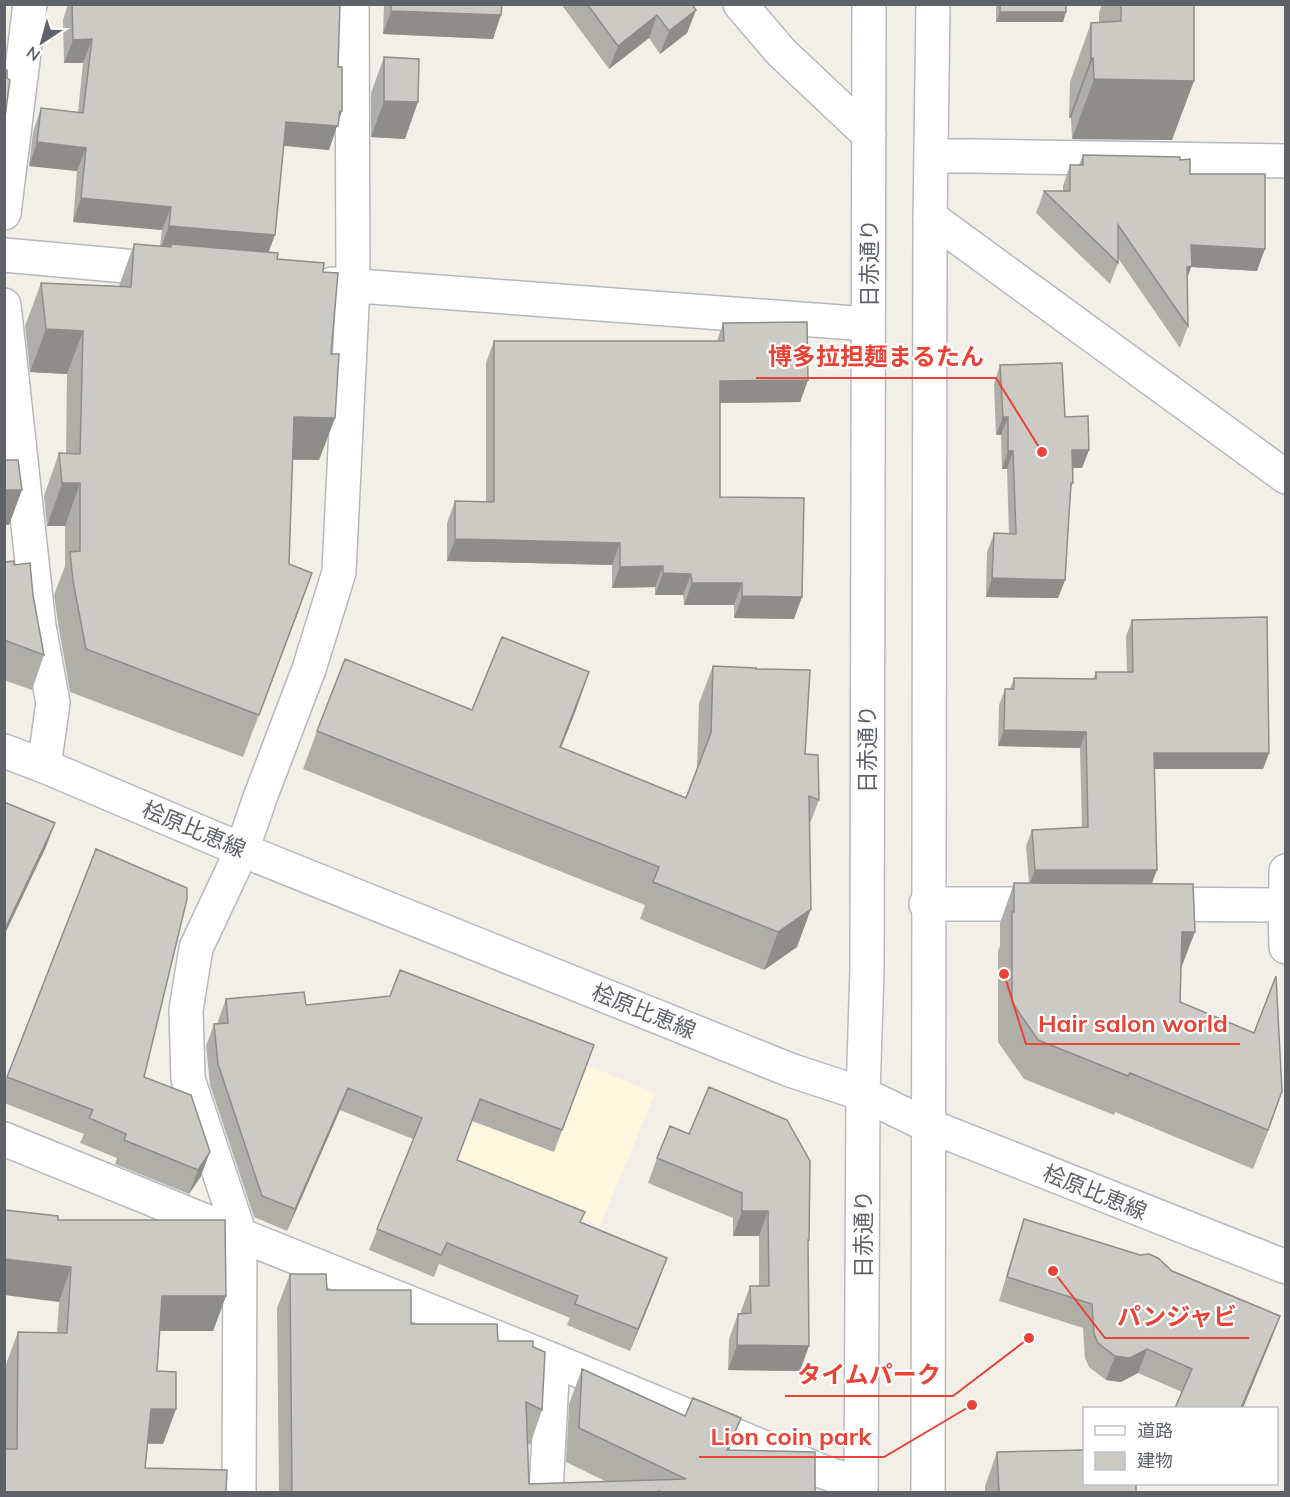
<svg xmlns="http://www.w3.org/2000/svg" width="1290" height="1497" font-family="Mulish,'Noto Sans JP',sans-serif">
	<style>
		.commercial { fill: #fef7e0 }
		.lines { fill: none; stroke-linecap: round; stroke-linejoin: round }
		.minor-casing { stroke: #b5b8bc; stroke-width: 36 }
		.tertiary-casing { stroke: #b5b8bc; stroke-width: 36 }
		.secondary-casing { stroke: #b6babf; stroke-width: 36 }
		.minor { stroke: #fff; stroke-width: 33 }
		.tertiary { stroke: #fff; stroke-width: 33 }
		.secondary { stroke: #fff; stroke-width: 33 }
		.wall { fill: #afaea9 }
		.shaded-wall { fill: #8f8d8a }
		.building { fill: #cccac5; stroke: #8f8d8a; stroke-width: 1.5 }
		.labels { text-anchor: middle; stroke-width: 4.5; stroke-linejoin: round; paint-order: stroke }
		.street-label { font-size: 22px; fill: #5f6368; stroke: #fff }
		.leader { fill: none; stroke: #ea4335; stroke-width: 2 }
		.callout-dot { fill: #ea4335; stroke: #fff; stroke-width: 2 }
		.callout-label { font-size: 24px; text-anchor: middle; font-weight: bold; fill: #ea4335; stroke: #fff; stroke-width: 4.5; stroke-linejoin: round; paint-order: stroke }
	</style>
	<rect width="100%" height="100%" fill="#f1efe8"/>
	<path class="commercial" d="M469,1017l186,76 -55,133 -185,-76z"/>
	<g class="lines">
		<defs>
			<path id="minor" d="M932,156h39l315,5
				M4,213l26,-209
				M4,255l166,15
				M332,284l536,40
				M4,305l35,321 14,77 -9,63
				M1286,871v34
				M926,904h125
				M1150,904l135,1 1,42
				M4,1139l236,96 313,125 268,111 40,14
				M239,1492l1,-257 -52,-156 -2,-69 10,-62 46,-98 19,-55 48,-126 30,-97 14,-287 -1,-281
				M546,1492l7,-132"/>
			<path id="tertiary" d="M740,4l41,48 88,83
				M930,217l356,260"/>
			<path id="secondary" d="M4,751l40,15 198,84 548,220 73,24 64,31 359,142
				M861,1492l2,-398 4,-124 2,-966
				M928,1492c-3,-423 -2,-847 2,-1271 1,-72 2,-144 3,-217"/>
		</defs>
		<use href="#minor" class="minor-casing"/>
		<use href="#tertiary" class="tertiary-casing"/>
		<use href="#secondary" class="secondary-casing"/>
		<use href="#minor" class="minor"/>
		<use href="#tertiary" class="tertiary"/>
		<use href="#secondary" class="secondary"/>
	</g>
	<path class="wall" d="M68,4h272l-2,63v55l-9,28 -45,-4 -16,107 9,6 46,13 8,82 4,64 -16,42h-27l-3,104 23,9 -69,184 -173,-65 -12,-69 -4,-28 11,-29v-40h-18l-3,-30 15,-43h7l1,-79 -37,-2 -5,-46 16,-43 78,3 15,-42 26,2 2,-16 -89,-8 4,-51 -48,-5 4,-34 8,-24 37,4 5,-49h-19l-1,-43z
		M384,4h118l-9,35 -110,-5z
		M561,4h131l4,6 -9,23 -27,21 -11,-16 -40,31z
		M996,4h70l-3,18h-67z
		M1102,4h92l-22,136 -100,-1 -1,-21h-2l1,-36 21,-59 8,-1v-9z
		M384,57l21,82 -34,-2v-44z
		M1083,155l97,5 77,111 -66,-4 -4,11 1,48 -8,22 -62,-90v5l-8,21 -74,-71 8,-22h19v-5l7,-21h9z
		M723,323l85,57 -8,22 -80,1v94l74,122 -60,-1v-13h-50l-1,-10h-28v-8l-43,1v-23l-165,-4v-38l8,-22 31,1v-139l8,-22h223z
		M1000,365l65,52 24,33 -7,18h-9v15l-3,8 -5,89 -7,18 -72,-1 1,-45 7,-19 15,1 -2,-65h-5l-1,-34h-5l-2,-51z
		M4,562l10,3 19,30 11,60 -12,35 -28,-10z
		M1132,620l137,133 -6,16h-108l-3,115 29,86 -1,32 74,31 14,98 -15,38 -138,-57 -1,3 -90,-36 -26,-37v-91l2,-5v-23l14,-40h15l-3,-37 6,-16 50,-3 -2,-79 -82,-2 1,-41 6,-16h5l4,-11 79,1 3,-7h31l-1,-36z
		M713,666l43,3 49,85 14,46 -10,26 -12,121 -33,23 -124,-51 5,-14 -342,-136 14,-38 155,-21h104l-15,38 125,50 11,-30 2,-65z
		M96,849l48,228 47,18 10,81 -12,18 -74,-30 2,-6 -37,-15 4,-9 -80,-31v-19z
		M226,999l80,6 288,40 -40,107 -82,-31 -15,40 124,61 78,58 -29,71 -63,-26 3,-7 -131,-54 -5,13 -65,-27 44,-111 -73,-29 -53,121 -33,-14 -44,-132 -4,-39 8,-22h5l-1,-3z
		M670,1126l138,117 -8,128 -72,-1 1,-31 9,-25 3,-1v-2l9,-25h9v-50h-26v-18l-85,-35 9,-25z
		M1024,1219l148,52 99,69 -89,52 -44,-19 -17,9 -15,-2 -17,-13 -4,-9 -2,-30 -84,-27 17,-58z
		M58,1220l168,76 -13,35h-53l-3,40 19,38 -13,35h-15l-3,24 81,24 -221,-43v-82l13,-35 39,1 2,-31z
		M290,1274l37,16 84,34 87,17 35,6 9,63 -12,35 -2,-2 1,41 78,-2 -41,-20 3,-58 13,-35 103,47 56,2 -12,32 86,42h-536l-2,-184z
		M997,1452l139,40h-151v-6z"/>
	<path class="shaded-wall" d="M696,10l-9,23 -27,21 9,-23z
		M391,11l110,4 -8,24 -110,-5z
		M1000,12h66l-3,10h-67z
		M657,15l-8,23 -40,31 9,-23z
		M92,39l-9,24h-19l9,-23z
		M1091,58h2l-22,60h-2z
		M1094,79l100,2 -22,59 -100,-1z
		M384,101l34,1 -13,37 -34,-2z
		M340,111h2l-13,39 -51,-5 8,-23z
		M37,142l49,6 -9,23 -48,-5z
		M81,198l90,9 -9,23 -89,-8z
		M169,226l106,9 -9,24 -95,-15 -2,6h-9z
		M1191,245l74,4 -8,22 -66,-4 -7,20z
		M46,329l37,2 -16,43 -37,-2z
		M808,380l-8,22 -88,1 8,-22z
		M294,417l41,1 -16,42 -41,-1z
		M1003,417h5l-7,18h-5z
		M1072,450h17l-7,18h-16z
		M1008,451h5l-6,18h-5z
		M62,483h18l-15,43h-18z
		M4,490h18l-13,35h-5z
		M455,539l165,4 -8,22 -165,-4z
		M663,566l-8,21 -43,1 8,-21z
		M312,573l-15,42 -54,142 16,-42z
		M663,573l28,1 -8,21h-28z
		M992,578l73,2 -7,18 -72,-1z
		M692,583h50l-8,22h-50z
		M742,596l60,1 -8,22 -60,-1z
		M589,672l-13,38 -30,75 14,-38z
		M1004,730l82,2 -6,16 -82,-2z
		M1154,753h115l-6,16h-114z
		M55,823l-9,24 -42,89v-5z
		M1035,870h122l-6,16h-122z
		M811,909l-14,38 -33,23 14,-38z
		M1182,932h13l-15,39z
		M348,1088l-8,22 -53,121 8,-22z
		M1282,1091l-14,40 -15,38 15,-39z
		M210,1152l-9,24 -12,18 9,-24z
		M742,1211h26l-9,25h-26z
		M667,1258l-8,22 -29,71 8,-22z
		M4,1259l67,8 -12,35 -55,-7z
		M162,1296h64l-13,35h-63z
		M1280,1316l-9,24 -28,68h-2z
		M737,1345l72,1 -9,25 -72,-1z
		M1147,1349l-9,24 -17,9 -15,-2 9,-24z
		M151,1409h25l-13,35 -24,-1z
		M741,1418l-13,35 -1,-3z"/>
	<path class="building" d="M72,4h268l-2,63h4v44h-2l-2,15 -52,-4 -11,113 -106,-9 2,-19 -90,-9 5,-50 -49,-6 4,-34 42,5 9,-74 -19,1z
		M391,4h111l-1,11 -110,-4z
		M587,4h105l4,6 -27,21 -12,-16 -39,31z
		M1000,4h66v8h-66z
		M1121,4h73v77l-100,-2 -1,-21h-2v-35l30,-2z
		M384,57l35,2 -1,43 -34,-1z
		M4,70h3v8l3,2 -6,44z
		M1083,155l97,2v3l10,-1v15h75v75l-74,-4 1,21 -5,1 1,59 -70,-101v38l-74,-72h26v-26h13z
		M134,244l37,3v-3l107,9 -1,6 47,4 -1,9 15,1 -7,81h8l-4,64 -41,-1 -5,147 23,9 -53,142 -173,-66 -13,-68 -3,-29 10,-1v-68h-18l-3,-30 21,1 3,-123 -37,-2 -5,-46 90,4z
		M807,322l1,58 -88,1v116l84,1 -2,99 -60,-1v-13h-50l-1,-9 -28,-1v-7l-43,1v-24l-165,-4v-38l39,1v-161h230l-1,-18z
		M1062,363l3,54 23,-1 1,34h-17l1,33h-2l-6,97 -73,-2 2,-45 22,1 -3,-83h-5v-34h-5l-3,-52z
		M4,460h14l4,30h-18z
		M14,561v4l16,-2 3,32 11,60 -40,-15v-78z
		M1267,617l2,136h-115l3,117h-122l-3,-40 56,-3 -2,-95 -82,-2 1,-41h9v-11l82,1v-7h37l-1,-52z
		M502,637l87,35 -29,75 126,51 25,-65 2,-67 43,2v1l54,1 -5,84 13,1 1,45 -10,-4 2,113 -33,23 -125,-50 6,-15 -342,-136 28,-72 127,51z
		M4,802l51,21 -51,108z
		M96,849l91,39v11l-43,178 47,18 19,57 -12,18 -74,-30 2,-6 -37,-16 4,-8 -86,-33z
		M1014,883l179,1 2,48h-13l-2,70 74,31 22,-57 6,115 -14,39 -138,-57 -2,3 -90,-36 -26,-38v-90h2z
		M400,970l194,75 -32,85 -82,-31 -23,61 128,52 -5,10 87,36 -29,71 -63,-25 3,-8 -131,-53 -6,12 -64,-26 45,-111 -74,-30 -53,121 -33,-13 -44,-132 -4,-40 14,-1 -2,-24 78,-7 2,13 84,-9z
		M709,1087l78,33 23,41 -1,79h-1l1,106 -72,-1 1,-31 13,-1 -1,-27h19l-1,-75h-26v-18l-85,-35 13,-32 19,8z
		M4,1210l54,6v4h167l1,76h-64l-5,75 19,1v37h-25l-6,59 82,2 -1,22h-222v-43h13l1,-117 49,1 4,-66 -67,-8z
		M1024,1219l116,36 9,-1 9,4 14,13 108,45 -39,92h-66l17,-39 -45,-20 -17,9 -15,-2 -17,-13 -4,-9 -2,-30 -85,-27z
		M290,1274h36l1,16h84v34h86l1,17h35v6l12,5 -3,58 -16,-8 3,82 157,-5 -107,-51 3,-59 103,47 8,-18 48,20 -14,32 88,2v40h-153l-3,-1 -3,1h-364z
		M1084,1450v34h52v8h-137l-2,-40z"/>
	<g class="labels">
		<g class="street-label">
			<text transform="translate(869 263) rotate(-90)" y="8">日赤通り</text>
			<text transform="translate(867 749) rotate(-90)" y="8">日赤通り</text>
			<text transform="translate(194 829) rotate(23)" y="8">桧原比恵線</text>
			<text transform="translate(644 1011) rotate(22)" y="8">桧原比恵線</text>
			<text transform="translate(1095 1192) rotate(22)" y="8">桧原比恵線</text>
			<text transform="translate(863 1234) rotate(-90)" y="8">日赤通り</text>
		</g>
	</g>
	<path class="leader" d="M1042 452L996 378H756M1004 974L1026 1044H1240M1053 1271L1105 1338H1249M1029 1338L953 1396H785M972 1405L884 1457H699"/>
	<g class="callout-dot">
		<circle cx="1042" cy="452" r="6"/>
		<circle cx="1004" cy="974" r="6"/>
		<circle cx="1053" cy="1271" r="6"/>
		<circle cx="1029" cy="1338" r="6"/>
		<circle cx="972" cy="1405" r="6"/>
	</g>
	<g class="callout-label">
		<text x="876" y="365">博多拉担麺まるたん</text>
		<text x="1133" y="1032">Hair salon world</text>
		<text x="1177" y="1325">パンジャビ</text>
		<text x="869" y="1383">タイムパーク</text>
		<text x="791" y="1445">Lion coin park</text>
	</g>
	<rect width="1290" height="1497" fill="none" stroke="#5f6368" stroke-width="12"/>
	<rect x="1083" y="1407" width="195" height="78" fill="#ffffff" stroke="#bfc1c3" stroke-width="1.5"/>
	<rect x="1095" y="1426" width="30" height="9" fill="#ffffff" stroke="#bfc1c3" stroke-width="1.5"/>
	<text x="1137" y="1437" font-size="18" fill="#5f6368">道路</text>
	<rect x="1095" y="1452" width="30" height="18" fill="#cccac5" stroke="#bfc1c3" stroke-width="1.5"/>
	<text x="1137" y="1467" font-size="18" fill="#5f6368">建物</text>
	<g transform="translate(42 42) rotate(216)" stroke="#ffffff" stroke-width="4.5" paint-order="stroke">
	<path d="M0-4.5L10 22L0 15L-10 22Z" fill="#5f6368"/>
	<text y="-9" font-size="16" font-weight="bold" text-anchor="middle" fill="#5f6368">N</text>
	</g>
</svg>
